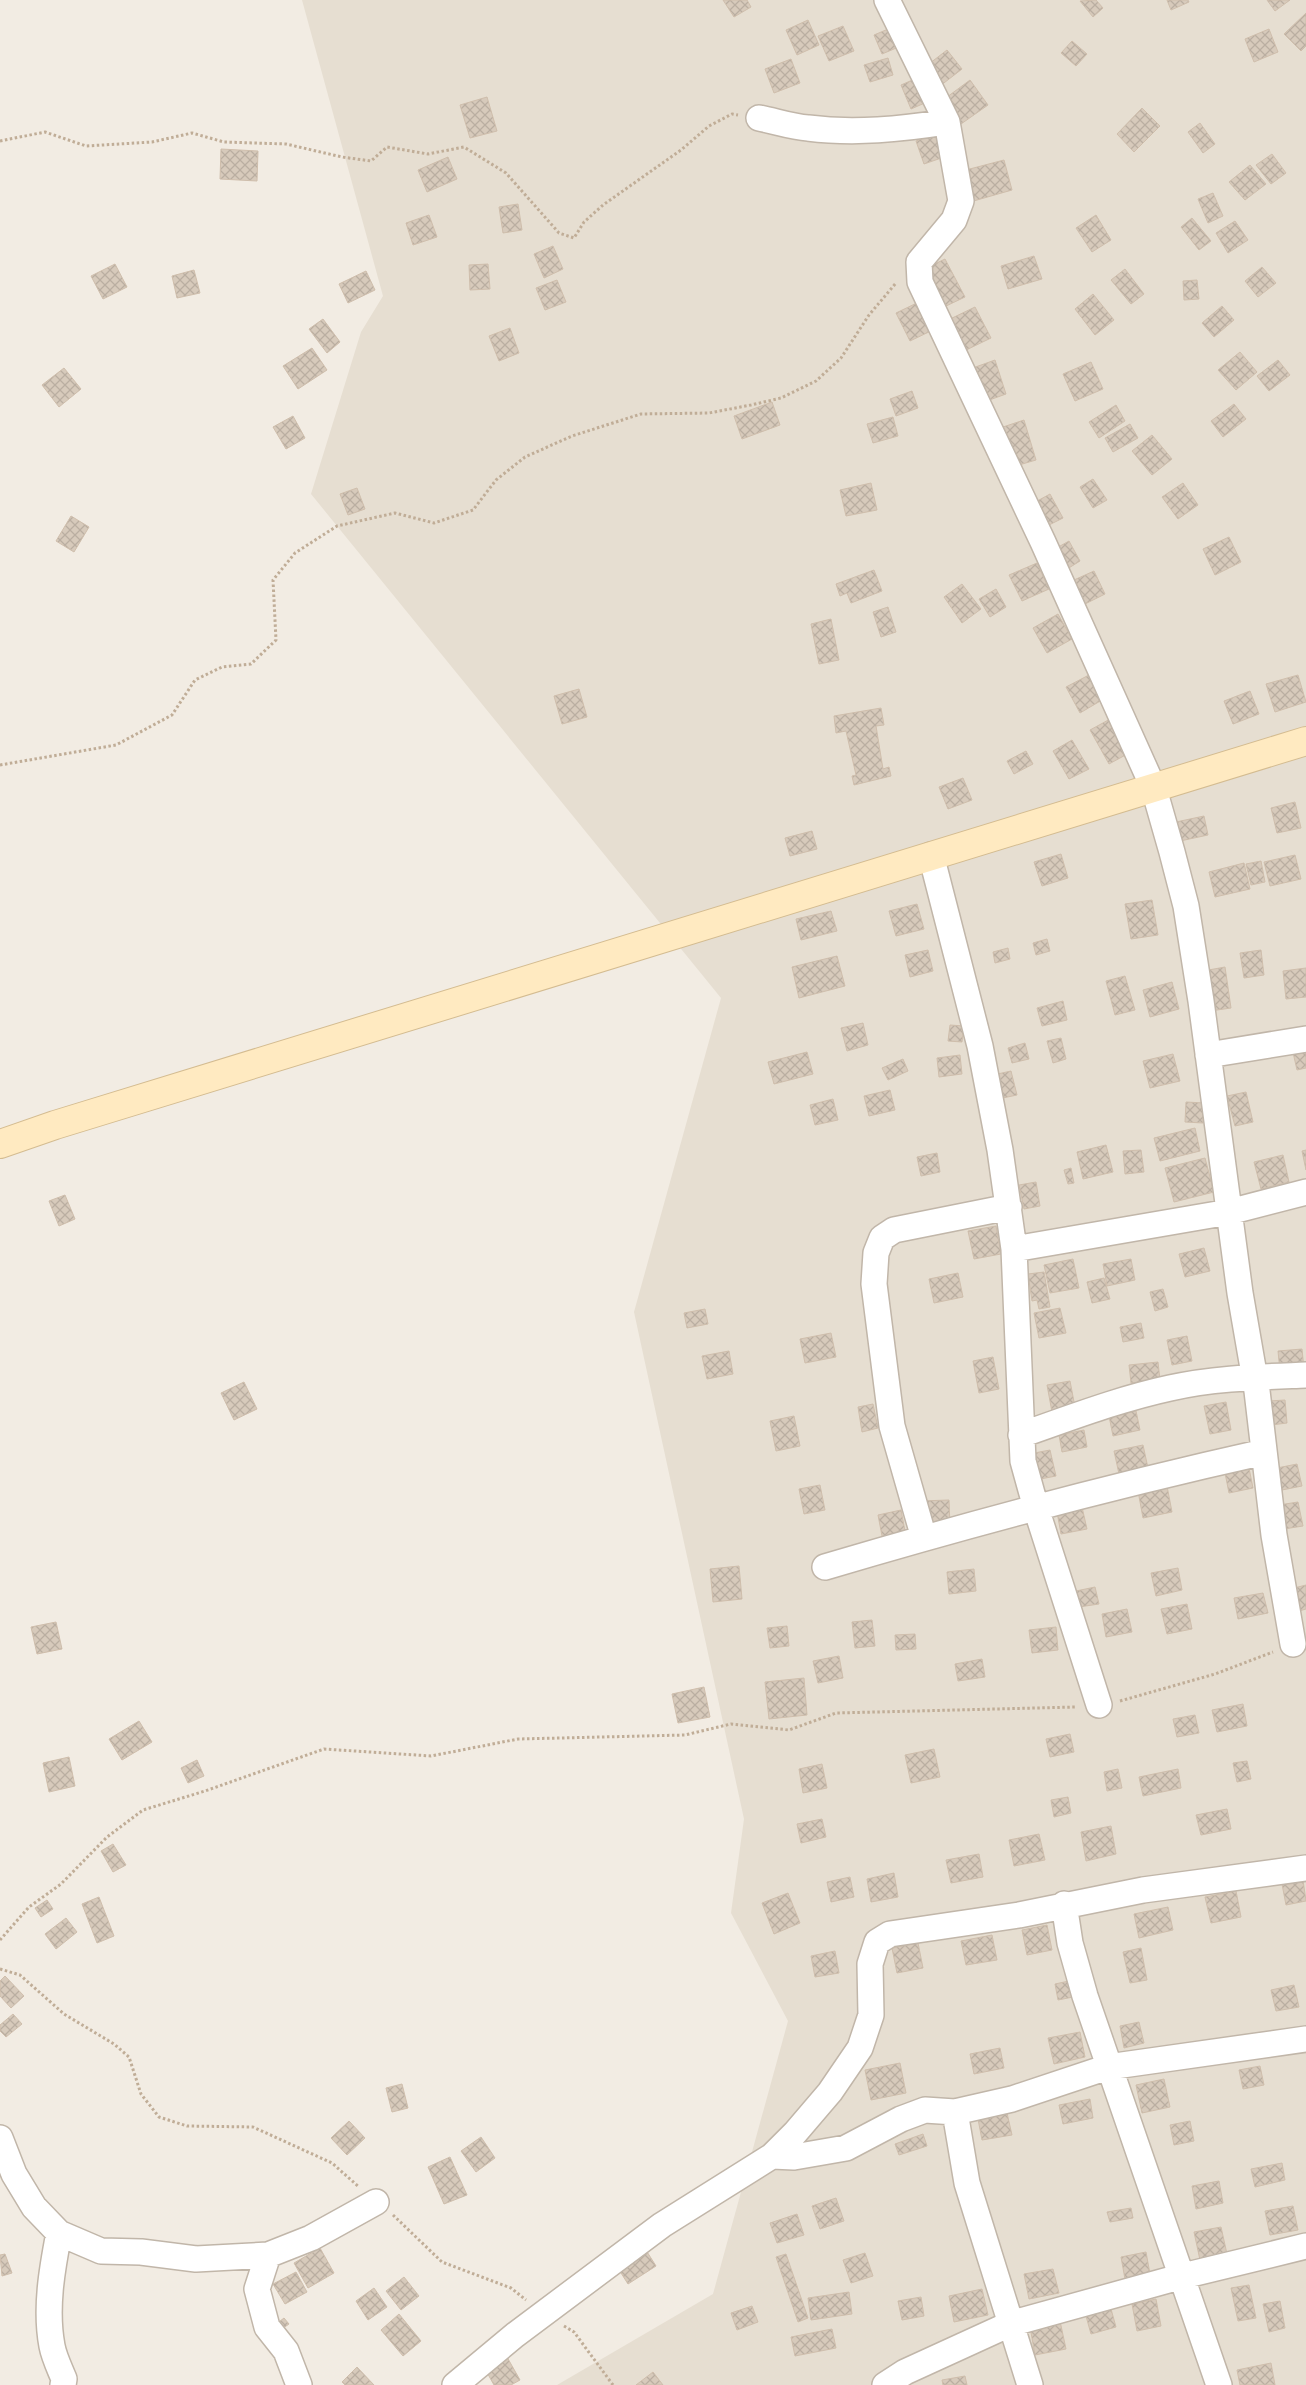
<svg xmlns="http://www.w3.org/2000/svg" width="1306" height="2385" font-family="Roboto,sans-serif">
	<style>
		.residential { fill: #e6ded1 }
		.building { fill: url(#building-cross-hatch); stroke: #cfbeac }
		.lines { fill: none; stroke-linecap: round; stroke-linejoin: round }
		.street-casing { stroke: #c1b6a9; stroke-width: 28 }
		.secondary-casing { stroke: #d4bc91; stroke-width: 30 }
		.path { stroke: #c0ad97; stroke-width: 3; stroke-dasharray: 2.5 2.5; stroke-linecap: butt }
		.street { stroke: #fff; stroke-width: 25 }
		.secondary { stroke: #ffeac1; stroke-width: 28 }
	</style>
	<defs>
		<pattern id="building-cross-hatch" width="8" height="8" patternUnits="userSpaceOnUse" patternTransform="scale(1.25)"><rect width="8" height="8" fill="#d7cabb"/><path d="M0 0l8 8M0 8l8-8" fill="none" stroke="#baaea1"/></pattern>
	</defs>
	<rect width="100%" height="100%" fill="#f2ece3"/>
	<path class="residential" d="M302,0h1004v2385h-749l156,-91 75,-273 -57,-108 13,-94 -110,-507 87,-314 -410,-504 50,-162 22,-36z"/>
	<path class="building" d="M723,0h24l4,7 -17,10z
		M1096,0l7,8 -10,9 -13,-16z
		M1167,0h21l1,2 -18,8z
		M1267,0h23l-15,11z
		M1306,13v33l-5,5 -17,-17z
		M808,20l11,25 -22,10 -11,-25z
		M843,26l11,25 -25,10 -11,-25z
		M893,27l8,19 -19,8 -8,-19z
		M1269,29l9,23 -24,10 -9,-23z
		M1072,41l15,13 -11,12 -15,-13z
		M947,50l15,19 -22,17 -15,-19z
		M888,58l5,17 -23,7 -6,-17z
		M791,59l9,24 -26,10 -9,-24z
		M917,78l10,24 -16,7 -10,-24z
		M970,80l18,25 -27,19 -18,-24z
		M487,97l10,34 -27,7 -10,-33z
		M1142,108l18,18 -26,26 -17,-18z
		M1200,123l15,21 -12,9 -15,-21z
		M942,132l8,23 -26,9 -8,-23z
		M221,149l37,2 -1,30 -37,-2z
		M1272,154l14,19 -15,11 -15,-19z
		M448,157l9,22 -30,13 -9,-22z
		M1004,160l8,30 -42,12 -8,-31z
		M1250,165l16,19 -21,16 -16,-18z
		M1213,193l10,23 -15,7 -10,-24z
		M518,204l4,26 -19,3 -4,-26z
		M429,215l8,22 -24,8 -7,-22z
		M1096,215l15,25 -19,12 -16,-24z
		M1192,218l19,23 -12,9 -18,-23z
		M1235,221l13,19 -20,13 -12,-20z
		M553,246l10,23 -19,9 -10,-24z
		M1034,256l8,23 -34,10 -7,-23z
		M945,259l20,38 -21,10 -20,-38z
		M115,264l12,23 -24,12 -12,-23z
		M488,264l2,25 -20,1 -1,-25z
		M1262,267l14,16 -18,14 -13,-16z
		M1125,269l19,25 -13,10 -20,-24z
		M194,270l6,23 -23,5 -5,-22z
		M366,271l9,19 -27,13 -9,-19z
		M557,280l9,22 -21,8 -9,-22z
		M1197,280l2,19 -15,1 -1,-19z
		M1093,294l21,26 -19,15 -20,-26z
		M921,301l14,28 -25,12 -14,-28z
		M1222,306l12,14 -20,17 -12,-14z
		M975,307l16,31 -29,14 -16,-31z
		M323,319l17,23 -13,11 -18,-24z
		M510,328l9,25 -20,8 -10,-25z
		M312,348l15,22 -29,19 -15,-23z
		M1240,352l17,20 -21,18 -18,-20z
		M995,360l11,34 -25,9 -11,-34z
		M1278,360l12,15 -21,16 -12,-15z
		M1091,362l12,27 -28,12 -12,-27z
		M64,368l17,21 -22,18 -17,-22z
		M912,391l6,17 -22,8 -6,-17z
		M772,402l8,23 -38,14 -8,-23z
		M1234,404l12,15 -23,18 -12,-16z
		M1116,405l9,16 -26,17 -10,-16z
		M293,416l12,22 -19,11 -13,-22z
		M893,417l5,19 -25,7 -6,-19z
		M1024,420l12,40 -24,7 -12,-39z
		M1130,424l8,14 -25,14 -8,-14z
		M1152,435l20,24 -20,16 -20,-24z
		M1093,479l14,21 -14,8 -13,-21z
		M871,483l6,27 -31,6 -6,-26z
		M1183,483l15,22 -20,14 -16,-22z
		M357,488l8,21 -17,6 -8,-21z
		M1050,494l13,24 -20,10 -13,-23z
		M71,516l18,11 -15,25 -18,-11z
		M1229,537l12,25 -26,13 -12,-26z
		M1069,541l11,20 -16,10 -11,-21z
		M1037,563l12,26 -27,12 -13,-26z
		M874,570l8,21 -31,12 -4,-10 -7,3 -4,-12z
		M1094,571l11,23 -20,10 -11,-24z
		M962,584l19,25 -19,14 -18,-26z
		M996,589l10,18 -16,10 -11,-18z
		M888,607l8,25 -15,5 -8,-25z
		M1058,614l14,25 -25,14 -14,-25z
		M831,619l8,41 -20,4 -8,-40z
		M1089,675l13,25 -22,13 -14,-26z
		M1298,675l8,27 -31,10 -9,-28z
		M579,689l8,28 -25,7 -8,-28z
		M1250,691l9,23 -26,10 -9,-23z
		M881,708l3,17 -8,1 7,43 6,-2 2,9 -37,9 -2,-9 4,-1 -10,-44 -10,2 -2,-17z
		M1112,718l19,34 -22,12 -19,-34z
		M1072,740l17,29 -20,10 -16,-28z
		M1026,751l7,13 -19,10 -7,-13z
		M963,778l9,22 -24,9 -9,-22z
		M1295,802l6,26 -24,5 -6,-25z
		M1204,816l4,19 -28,6 -4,-19z
		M812,831l5,18 -27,7 -5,-18z
		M1061,854l7,24 -26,8 -8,-24z
		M1295,855l6,24 -31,7 -6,-24z
		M1261,861l4,21 -14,3 -5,-21z
		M1244,863l6,26 -35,8 -6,-25z
		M1152,900l6,35 -27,4 -6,-35z
		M917,904l7,25 -28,7 -7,-25z
		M831,911l6,20 -36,9 -5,-21z
		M1047,939l3,12 -14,4 -3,-12z
		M1008,948l2,11 -15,4 -2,-11z
		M928,950l5,21 -23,6 -5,-22z
		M1261,950l3,25 -20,3 -4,-25z
		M837,956l8,30 -46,12 -7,-31z
		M1225,967l6,41 -21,3 -7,-40z
		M1306,968v29l-20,2 -3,-28z
		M1125,976l10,34 -20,5 -9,-34z
		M1172,982l7,27 -29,8 -7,-27z
		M1063,1001l4,19 -25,6 -5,-18z
		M863,1023l5,22 -21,6 -6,-23z
		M950,1025l14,1 -2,16 -14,-1z
		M1061,1038l5,21 -13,4 -6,-22z
		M1025,1043l4,16 -17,4 -4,-15z
		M1306,1045v23l-9,2 -5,-22z
		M807,1052l6,22 -39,10 -6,-22z
		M1173,1054l7,27 -30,7 -7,-27z
		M960,1055l2,19 -23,3 -2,-19z
		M903,1059l5,12 -20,9 -6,-12z
		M1011,1071l6,24 -19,4 -5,-24z
		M890,1090l5,20 -26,6 -5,-20z
		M1246,1092l7,30 -18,4 -8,-30z
		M833,1099l5,21 -23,5 -5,-20z
		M1186,1102l18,1 -1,20 -18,-1z
		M1195,1128l5,23 -40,10 -6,-23z
		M1106,1145l7,27 -30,7 -6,-27z
		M1141,1150l3,22 -19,2 -2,-23z
		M1306,1150v20l-4,-19z
		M937,1153l3,19 -19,4 -4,-19z
		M1283,1155l6,27 -28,7 -7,-27z
		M1205,1158l9,34 -40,10 -9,-34z
		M1071,1168l3,15 -6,1 -4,-14z
		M1036,1182l4,24 -16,3 -5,-24z
		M65,1195l10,24 -16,7 -10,-25z
		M996,1226l5,28 -27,5 -6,-28z
		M1204,1248l6,23 -25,6 -6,-23z
		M1073,1259l6,29 -29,5 -6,-28z
		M1131,1259l4,21 -28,6 -4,-22z
		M1044,1272l6,35 -11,2 -2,-9 -5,1 -4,-27z
		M958,1273l5,24 -29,6 -5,-24z
		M1104,1278l6,21 -18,4 -5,-21z
		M1163,1289l5,18 -13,4 -5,-19z
		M1060,1308l6,25 -27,5 -5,-25z
		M705,1309l3,15 -21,4 -3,-15z
		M1141,1323l3,15 -21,4 -3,-15z
		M831,1333l5,24 -31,6 -5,-24z
		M1187,1336l5,25 -20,4 -5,-25z
		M1302,1349l2,20 -24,2 -2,-20z
		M729,1351l4,23 -26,5 -5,-23z
		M993,1357l6,32 -20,4 -6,-32z
		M1158,1362l2,18 -29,3 -2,-18z
		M1070,1381l5,26 -23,5 -5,-27z
		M244,1382l13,27 -23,11 -13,-27z
		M1285,1400l2,23 -16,2 -2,-24z
		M1226,1402l5,28 -21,4 -6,-28z
		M873,1404l5,24 -16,4 -4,-25z
		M1136,1411l4,19 -27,6 -4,-20z
		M794,1416l6,30 -24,5 -6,-30z
		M1084,1430l3,17 -25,5 -3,-17z
		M1143,1445l5,23 -29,6 -5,-23z
		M1050,1450l6,26 -21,4 -6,-26z
		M1297,1464l5,22 -20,4 -5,-22z
		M1249,1468l4,20 -24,5 -4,-20z
		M820,1485l5,25 -21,4 -5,-25z
		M1167,1486l5,26 -29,6 -5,-27z
		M949,1500l1,27 -28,1 -2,-27z
		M1298,1502l5,24 -19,3 -5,-24z
		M1082,1507l5,22 -26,5 -4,-22z
		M901,1510l5,26 -23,5 -5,-26z
		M739,1566l3,33 -29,3 -3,-33z
		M1178,1568l4,22 -26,6 -5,-23z
		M974,1569l2,22 -27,3 -2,-22z
		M1306,1585v24l-7,2 -5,-23z
		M1095,1587l4,17 -20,3 -3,-16z
		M1263,1593l5,20 -30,6 -4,-21z
		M1187,1604l5,25 -25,5 -6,-25z
		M1127,1609l5,23 -26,5 -4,-23z
		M872,1620l3,26 -20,2 -3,-26z
		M56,1622l6,27 -25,5 -6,-27z
		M787,1626l2,20 -19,2 -3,-20z
		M1056,1627l2,23 -26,3 -3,-23z
		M915,1634l1,15 -20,1 -1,-15z
		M839,1656l4,22 -25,5 -5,-22z
		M982,1659l3,18 -27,4 -3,-17z
		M804,1678l3,37 -38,4 -4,-37z
		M704,1687l6,30 -32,6 -6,-29z
		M1243,1704l4,22 -30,6 -5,-22z
		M1195,1715l4,18 -22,4 -4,-18z
		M139,1721l13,21 -30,18 -13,-21z
		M1070,1734l4,18 -24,5 -4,-18z
		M934,1749l6,28 -29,6 -6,-28z
		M69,1757l6,29 -26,6 -6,-29z
		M197,1760l7,16 -16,7 -7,-15z
		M1247,1761l4,18 -14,3 -4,-19z
		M822,1764l5,24 -24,5 -4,-24z
		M1118,1769l4,19 -15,3 -3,-19z
		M1178,1769l3,19 -38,8 -4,-19z
		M1068,1797l3,16 -17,4 -3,-17z
		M1227,1809l4,20 -30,6 -5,-20z
		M822,1819l4,18 -25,6 -4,-19z
		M1111,1826l5,28 -30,7 -5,-29z
		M1039,1834l6,26 -31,6 -5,-26z
		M113,1844l13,21 -13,7 -12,-21z
		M979,1854l4,23 -32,6 -5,-23z
		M894,1873l4,24 -27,5 -4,-23z
		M850,1877l4,20 -23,5 -4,-20z
		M1303,1880l3,21 -20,4 -4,-21z
		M1236,1891l5,26 -30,6 -6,-26z
		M788,1893l12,30 -26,11 -12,-31z
		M99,1897l15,39 -17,7 -15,-39z
		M47,1900l6,9 -12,8 -6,-9z
		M1168,1907l5,23 -34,8 -5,-24z
		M66,1918l11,14 -21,17 -11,-15z
		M1047,1925l5,25 -25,5 -5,-25z
		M992,1935l5,25 -31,5 -5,-24z
		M918,1943l5,25 -26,5 -5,-25z
		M1141,1948l6,32 -17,3 -7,-31z
		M835,1951l4,22 -24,4 -4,-21z
		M5,1976l19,20 -13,12 -11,-12v-15z
		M1069,1981l4,16 -15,3 -3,-16z
		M1294,1985l5,22 -23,4 -5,-21z
		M13,2014l9,10 -16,13 -6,-6v-6z
		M1139,2022l5,21 -20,5 -4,-22z
		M1080,2032l5,25 -31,7 -6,-26z
		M1000,2048l4,20 -30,6 -4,-20z
		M900,2063l6,30 -35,7 -6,-30z
		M1260,2066l4,19 -21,4 -4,-19z
		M1164,2079l6,28 -28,6 -6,-28z
		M402,2084l6,24 -16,4 -6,-24z
		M1090,2099l3,19 -30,6 -4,-19z
		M1007,2113l5,22 -30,5 -4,-21z
		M349,2121l16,17 -18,17 -16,-17z
		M1190,2121l4,20 -20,4 -4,-20z
		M923,2134l4,12 -28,9 -4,-11z
		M481,2137l14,21 -19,14 -15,-21z
		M450,2157l17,38 -23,9 -16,-37z
		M1282,2163l3,17 -30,7 -4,-18z
		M1219,2181l4,22 -27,6 -4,-23z
		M836,2198l8,23 -24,8 -8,-23z
		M1293,2206l5,24 -28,5 -5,-24z
		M1131,2208l2,10 -23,4 -3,-10z
		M797,2214l7,21 -27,8 -7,-20z
		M1221,2227l6,27 -27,6 -6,-28z
		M644,2247l12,19 -28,18 -12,-19z
		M320,2248l14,25 -26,15 -14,-25z
		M1146,2252l4,22 -25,5 -4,-22z
		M865,2253l8,23 -22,7 -8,-23z
		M5,2254l7,19 -10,3 -2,-21z
		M786,2254l22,64 -10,4 -22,-65z
		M1053,2269l6,24 -30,6 -5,-25z
		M296,2272l11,20 -22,12 -12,-20z
		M404,2277l15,19 -18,14 -15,-19z
		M1249,2285l7,33 -18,3 -7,-33z
		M374,2288l13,19 -19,13 -12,-19z
		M982,2289l6,26 -34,7 -5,-26z
		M849,2292l3,22 -41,6 -3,-22z
		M921,2297l3,19 -22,4 -4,-19z
		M1156,2299l5,27 -24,5 -5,-27z
		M1280,2301l5,27 -16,4 -6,-28z
		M752,2306l6,16 -21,8 -6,-17z
		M1111,2309l5,18 -25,7 -5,-18z
		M399,2314l22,27 -18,15 -22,-26z
		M284,2318l5,6 -10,7 -4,-6z
		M1060,2321l6,28 -31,6 -5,-28z
		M832,2329l4,19 -41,8 -4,-19z
		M507,2357l13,23 -9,5h-17l-9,-16z
		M1271,2363l4,22h-35l-3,-15z
		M357,2367l17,18h-29l-3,-3z
		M653,2372l10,13h-27z
		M965,2376l2,9h-24l-1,-5z"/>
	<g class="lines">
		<defs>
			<path id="street" d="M887,0l60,122 14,79 -7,19 -35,42 1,20 123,260 111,247 18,63 14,54 15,95 39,292 17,98 17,144 19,109
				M759,118c16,3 33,9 49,10 47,6 93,1 139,-6
				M931,855l49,191 20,104 14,99 9,212 13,47 63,197
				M1208,1055l98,-16
				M1014,1249l215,-37 77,-20
				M1021,1435c49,-17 98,-36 149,-47 44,-10 91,-11 136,-13
				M924,1538l-32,-112 -18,-142 2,-31 6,-15 12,-8 115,-23
				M825,1567c145,-43 291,-82 439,-115
				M1064,1904l6,39 15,53 134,389
				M955,2112l12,71 63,202
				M0,2138l14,36 20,33 25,26 42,18 40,1 55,7 72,-4 43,-17 65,-36
				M772,2156l22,1 52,-9 55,-29 24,-9 30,2 57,-13 96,-32 198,-28
				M59,2233c-7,36 -14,76 -7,113 2,11 8,23 12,33l-1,6
				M268,2255l-11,34 10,38 19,24 13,34
				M455,2385l60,-50 147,-110 110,-69 23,-23 35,-41 30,-44 11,-33 -1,-51 7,-22 13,-8 129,-19 124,-25 163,-22
				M885,2385l20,-13 105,-48 173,-48 123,-30"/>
			<path id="secondary" d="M0,1144l55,-19 1251,-384"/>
		</defs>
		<use href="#street" class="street-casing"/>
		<use href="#secondary" class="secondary-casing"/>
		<path class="path" d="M0,141l45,-9 41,14 66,-4 40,-9 32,9 62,2 56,13 29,4 16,-14 41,7 36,-7 42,26 53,60 15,5 10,-16 19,-17 78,-55 28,-24 23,-12 6,1
			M0,765l116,-20 56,-30 23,-35 27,-13 29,-3 25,-24 -3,-60 22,-27 42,-27 58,-13 39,10 39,-13 23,-30 29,-23 47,-21 69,-22 68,-1 42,-8 30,-7 35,-17 25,-23 28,-43 27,-32
			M1120,1701l95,-27 58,-22
			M0,1940l29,-33 32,-23 46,-47 36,-27 62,-19 119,-42 107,7 87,-17 167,-4 46,-11 58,6 47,-17 240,-6
			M0,1969l20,6 44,39 50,30 15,13 12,37 18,23 28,9 66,1 79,36 27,24
			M393,2215l49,47 69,26 15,12
			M564,2326l10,6 39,53"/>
		<use href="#street" class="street"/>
		<use href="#secondary" class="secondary"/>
	</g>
</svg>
